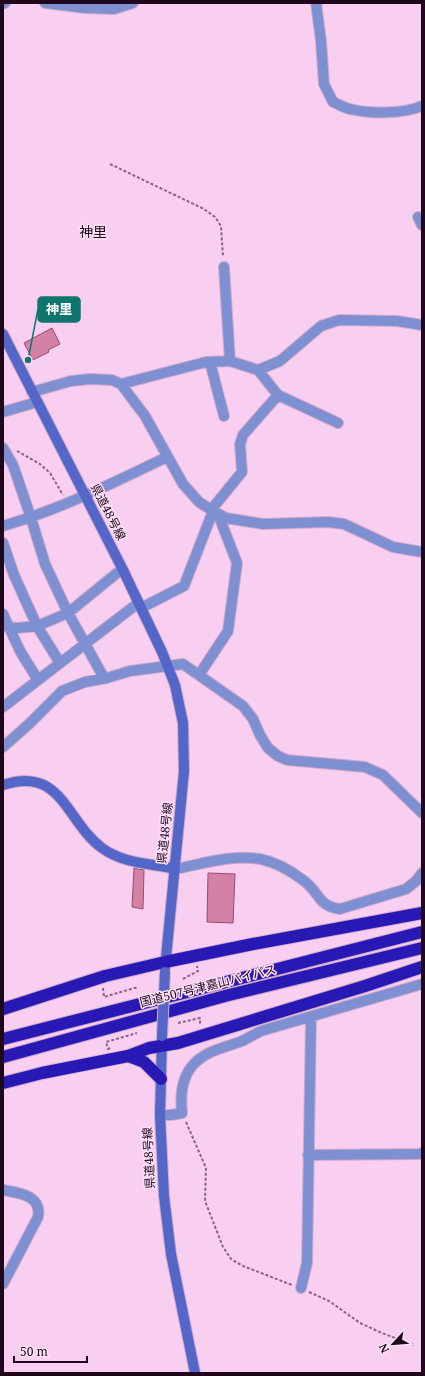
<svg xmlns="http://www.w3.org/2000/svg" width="425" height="1376" font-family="'Noto Serif','Noto Sans JP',serif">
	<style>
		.building { fill: #d381a5; stroke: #964b6e }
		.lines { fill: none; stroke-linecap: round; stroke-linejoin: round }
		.street-casing { stroke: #d2abcb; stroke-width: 12 }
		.secondary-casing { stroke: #d2abcb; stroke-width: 12 }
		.highway-casing { stroke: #d2abcb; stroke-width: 14 }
		.path { stroke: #856580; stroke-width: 2; stroke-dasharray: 3 2; stroke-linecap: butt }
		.street { stroke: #7f90d2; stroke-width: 10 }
		.secondary { stroke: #5466c8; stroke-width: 10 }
		.highway { stroke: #2819b5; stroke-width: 12 }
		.secondary-bridge-casing { stroke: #d2abcb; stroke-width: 12; stroke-linecap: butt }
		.secondary-bridge { stroke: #5466c8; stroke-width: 10 }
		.labels { text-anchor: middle; stroke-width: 3; stroke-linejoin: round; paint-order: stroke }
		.street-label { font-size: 12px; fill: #1f071c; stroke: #fee1f8 }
		.quarter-label { font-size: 14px; fill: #1f071c; stroke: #fee1f8 }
		.leader { fill: none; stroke: #0f766e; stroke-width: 1.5 }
		.callout-dot { fill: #0f766e; stroke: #fee1f8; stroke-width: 1.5 }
		.callout { fill: #0f766e; stroke: #0f766e; stroke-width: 1.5 }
		.callout-label { font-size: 13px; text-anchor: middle; font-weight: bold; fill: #fff }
	</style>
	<rect width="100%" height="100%" fill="#f9cff1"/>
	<path class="building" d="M52,328l8,16 -12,6 1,2 -16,8 -9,-17z
		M134,868l10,2 -1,39 -11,-2z
		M208,873l27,1 -2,49 -26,-1z"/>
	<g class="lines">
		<defs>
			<path id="street" d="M45,3l40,5 29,1 19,-6
				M316,3l5,38 3,43 9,18c5,2 11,6 17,7 20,5 53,5 72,-3
				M3,4l2,-1
				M418,217l4,8
				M224,267l6,94
				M210,362l14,54
				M258,370l20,25 60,28
				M121,384l85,-22 24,-1 28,9 22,-9 41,-35 18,-6 58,1 25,4
				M32,392l39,-11 19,-2 22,1 9,4 24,32 38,68 16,18 14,9 13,7 37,6 65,-2 16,2 49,23 29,5
				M3,412l34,-10
				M3,448l10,17 18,53 14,46 23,49 36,65
				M211,510l31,-38 -2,-28 3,-9 35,-40
				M3,526c58,-17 110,-43 164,-69
				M3,543l11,32 23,51 23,37
				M141,608l43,-22 29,-75
				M3,614l17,37 18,29
				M3,626l15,2 19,-2 31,-13 49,-40 6,-3
				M199,675l29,-44 9,-68 -19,-49
				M3,707l130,-100 6,-3
				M3,747l26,-23 33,-33 23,-9 22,-4 23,-7 53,-7 60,42 10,13 7,16 8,13 10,8 9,4 78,7 18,8 39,38
				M175,869c27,-5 57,-15 85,-10 15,3 31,12 43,21 17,12 14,26 37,29l66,-20 10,-8 6,-8
				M160,1115h11l11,-2c-2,-18 0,-39 15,-52 12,-11 30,-14 45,-20 6,-3 13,-7 19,-10l161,-47
				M308,1155l113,-1 1,-1
				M3,1190c16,3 39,5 35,27l-35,67
				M301,1288l6,-25 4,-246"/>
			<path id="secondary" d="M3,334l120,236 39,82 13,33 8,38 1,48 -19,197
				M3,785c59,-20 63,37 99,63 22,16 47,15 73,21
				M162,1038l-2,77 4,81 7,58 24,119"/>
			<path id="highway" d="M3,1009l102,-33 60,-14 88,-18 169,-31
				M3,1039l419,-107
				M128,1056l16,6 17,17
				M3,1057l222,-61 197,-48
				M3,1083l39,-10 86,-17 21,-8 29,-5 187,-57 57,-19"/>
		</defs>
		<use href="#street" class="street-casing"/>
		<use href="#secondary" class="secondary-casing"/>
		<use href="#highway" class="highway-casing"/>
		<path class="path" d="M110,164l94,45 11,8 6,9 2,31
			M17,451l23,13 10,9 13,22
			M183,979l15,-8 -1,-5
			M103,988l1,9 34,-10
			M178,1023l22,-5v7
			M110,1048l-2,1 -2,-7 31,-9
			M186,1122l20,46 -1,33 18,46 8,12 12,7 49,19
			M309,1292l20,9 31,22 22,10 32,12"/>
		<use href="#street" class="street"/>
		<use href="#secondary" class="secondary"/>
		<use href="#highway" class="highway"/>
		<defs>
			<path id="secondary-bridge" d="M162,1036l3,-64"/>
		</defs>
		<use href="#secondary-bridge" class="secondary-bridge-casing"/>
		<use href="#secondary-bridge" class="secondary-bridge"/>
	</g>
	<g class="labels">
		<g class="street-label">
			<text transform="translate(108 512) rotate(63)" y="4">県道48号線</text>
			<text transform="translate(165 833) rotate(-84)" y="4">県道48号線</text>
			<text transform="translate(208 986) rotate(-14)" y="4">国道507号津嘉山バイパス</text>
			<text transform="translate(149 1158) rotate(-93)" y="4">県道48号線</text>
		</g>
		<g class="quarter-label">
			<text x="93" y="237">神里</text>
		</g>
	</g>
	<path class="leader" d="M28 360L38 309"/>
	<circle class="callout-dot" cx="28" cy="360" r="4"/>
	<rect class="callout" x="38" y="297" width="42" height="25" rx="4"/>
	<g class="callout-label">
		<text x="59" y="314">神里</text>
	</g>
	<rect width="425" height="1376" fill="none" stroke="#1f071c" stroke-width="8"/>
	<g transform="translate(393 1344) rotate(244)" stroke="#fee1f8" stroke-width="3" paint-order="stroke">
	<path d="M0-3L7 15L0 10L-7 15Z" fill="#1f071c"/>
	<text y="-6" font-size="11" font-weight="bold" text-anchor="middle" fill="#1f071c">N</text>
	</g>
	<path d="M14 1356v6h73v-6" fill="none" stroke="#1f071c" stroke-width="2"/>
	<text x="20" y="1356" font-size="12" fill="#1f071c" stroke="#fee1f8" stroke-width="3" paint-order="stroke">50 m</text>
</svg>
